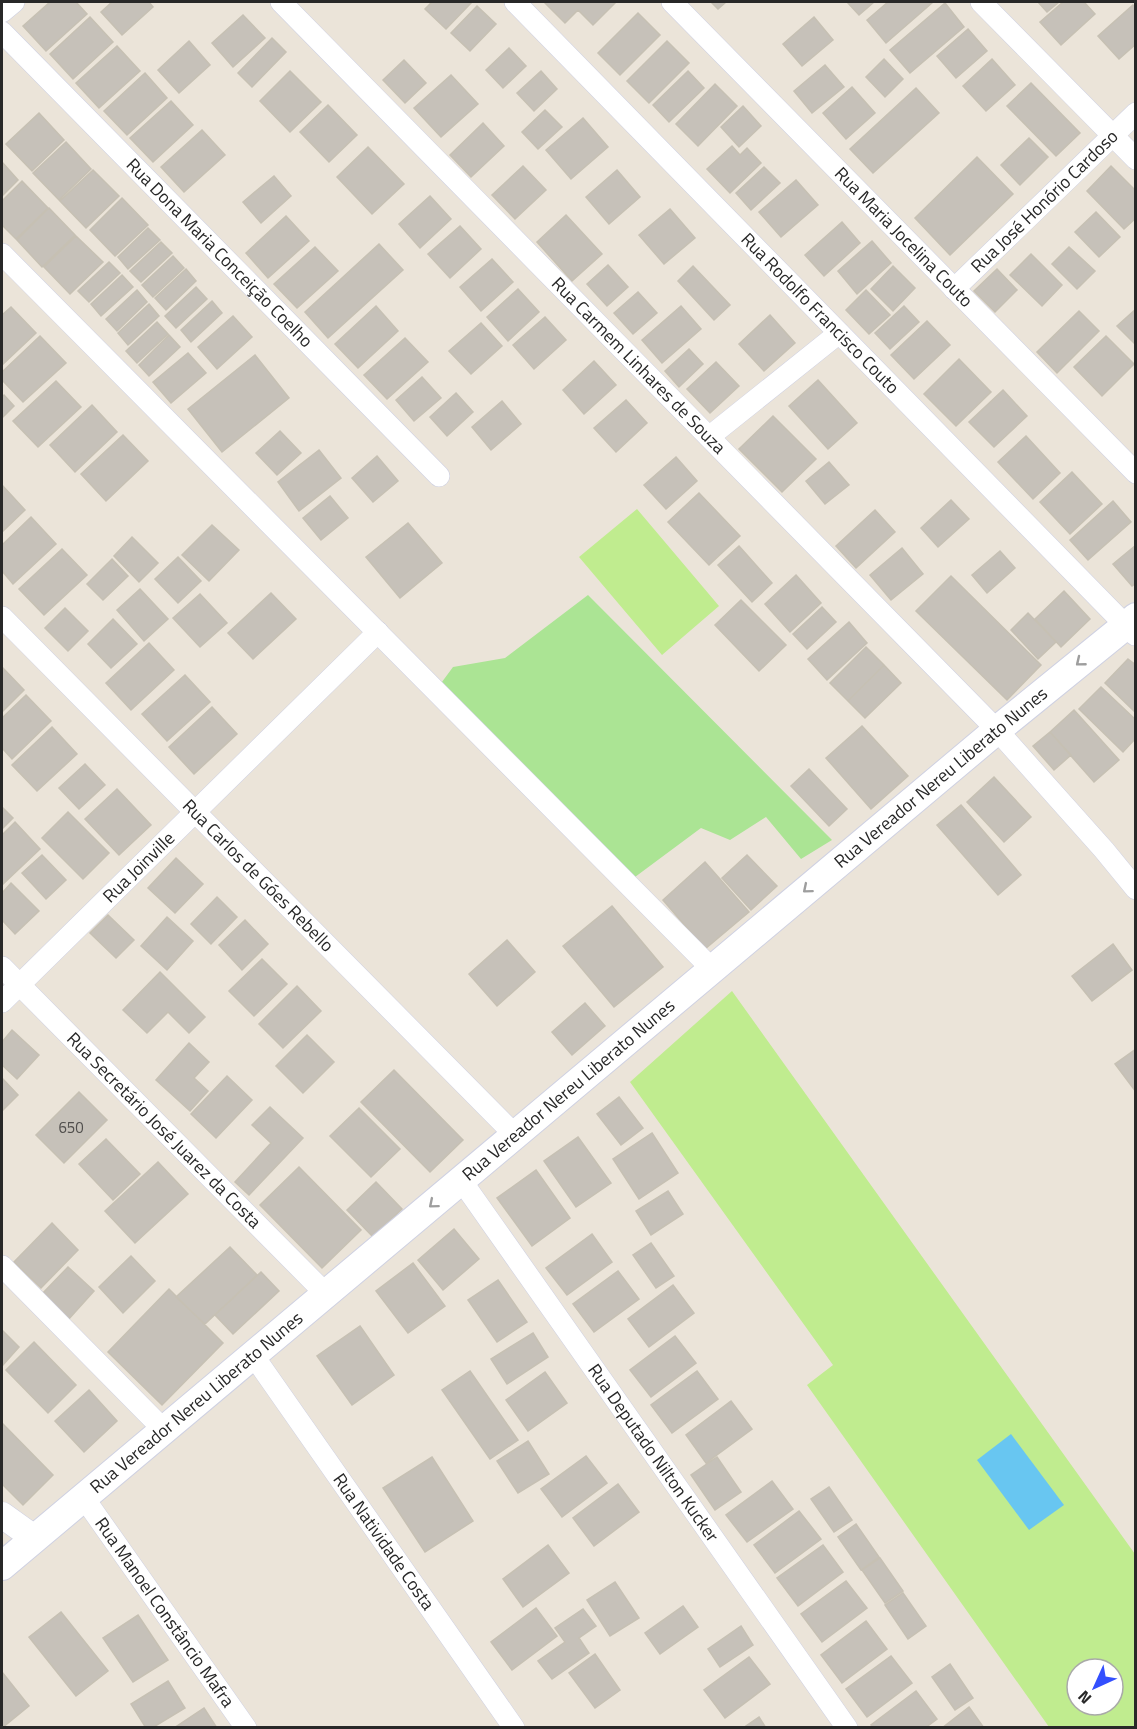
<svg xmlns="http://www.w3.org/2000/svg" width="1137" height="1729" font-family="'Titillium Web',sans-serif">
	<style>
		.green { fill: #abe494 }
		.pitch { fill: #c0ec8f; fill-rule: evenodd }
		.water { fill: #68c6f1 }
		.building { fill: #c6c1b9; stroke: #c6c0b3; stroke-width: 1.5 }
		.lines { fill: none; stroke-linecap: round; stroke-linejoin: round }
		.minor-casing { stroke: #cfd1e2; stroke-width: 22 }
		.tertiary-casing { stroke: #cfd1e2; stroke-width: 27 }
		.secondary-casing { stroke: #cfd1e2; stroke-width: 30 }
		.minor { stroke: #fff; stroke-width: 21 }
		.tertiary { stroke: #fff; stroke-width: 26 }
		.secondary { stroke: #fff; stroke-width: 28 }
		.oneway { stroke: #9e9e9e }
		.labels { text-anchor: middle; stroke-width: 5; stroke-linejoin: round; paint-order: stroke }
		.number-label { font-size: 15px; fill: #504e4c }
		.street-label { font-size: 18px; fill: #282828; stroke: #fff }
	</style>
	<rect width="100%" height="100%" fill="#ebe4d9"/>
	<path class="green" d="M588,595l244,245 -31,19 -35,-42 -36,23 -29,-12 -66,49 -196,-191 14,-19 52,-9z"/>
	<path class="pitch" d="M637,509l82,97 -57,49 -83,-98z
		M732,991l403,563v173h-86l-242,-342 26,-20 -203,-283zM1077,1669h36v36h-36z"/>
	<path class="water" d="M1011,1434l53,71 -35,25 -52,-70z"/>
	<path class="building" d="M50,2h26l11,12 -41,37 -23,-25z
		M112,2h37l4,5 -31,28 -21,-23z
		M432,2h40l-26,27 -21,-20z
		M544,2h72l-23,23 -15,-15 -13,13z
		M711,2h15l-8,7z
		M847,2h27l-15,13z
		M888,2h45l-47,41 -19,-23z
		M1038,2h21l-12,10z
		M1063,2h21l11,12 -34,31 -21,-23z
		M945,3l19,24 -54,46 -20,-23z
		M1133,5l3,2v37l-17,15 -21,-23z
		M477,6l19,18 -26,27 -19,-18z
		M638,13l22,22 -40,40 -22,-22z
		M243,15l22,23 -32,29 -21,-24z
		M90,17l23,25 -40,37 -23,-25z
		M814,17l19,23 -31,26 -19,-22z
		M968,29l19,22 -31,27 -19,-22z
		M272,38l14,14 -34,35 -14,-14z
		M189,41l21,24 -31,28 -21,-23z
		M667,41l22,22 -40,40 -22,-22z
		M117,46l23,25 -41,37 -23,-25z
		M509,48l17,18 -23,22 -17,-18z
		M884,59l19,20 -18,18 -19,-20z
		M992,59l23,26 -29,26 -23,-25z
		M404,60l22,23 -21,20 -22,-23z
		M825,65l19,22 -32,26 -18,-22z
		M290,71l31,31 -31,30 -30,-31z
		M541,71l16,18 -23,22 -17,-18z
		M688,71l16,17 -35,34 -16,-17z
		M145,73l22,25 -40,37 -23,-24z
		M451,75l27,29 -37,33 -27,-29z
		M1031,83l49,50 -24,23 -49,-50z
		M715,84l22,22 -39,40 -22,-22z
		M852,87l23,26 -29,26 -23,-26z
		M916,88l23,25 -66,60 -23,-24z
		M171,101l22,24 -40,37 -23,-24z
		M328,105l29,30 -28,27 -29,-30z
		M743,106l18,20 -22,21 -18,-20z
		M545,110l17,17 -24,22 -16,-17z
		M39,113l25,27 -32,31 -26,-27z
		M583,118l25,29 -37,32 -25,-29z
		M483,123l21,23 -33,31 -21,-22z
		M202,130l23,25 -41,37 -23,-25z
		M1029,138l19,19 -28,28 -19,-20z
		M66,142l25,27 -32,31 -26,-27z
		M732,146l8,9 7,-7 14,15 -31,30 -23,-24z
		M368,147l36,37 -32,30 -35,-37z
		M977,157l36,37 -63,61 -35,-37z
		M2,162l16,18 -16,16z
		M523,166l23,24 -31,29 -23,-24z
		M1111,166l25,25v27l-12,11 -37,-38z
		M764,167l16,16 -29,27 -15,-17z
		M93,170l26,26 -33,32 -26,-27z
		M617,170l23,27 -31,27 -23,-27z
		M274,176l17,20 -30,27 -18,-21z
		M796,180l22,25 -37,32 -22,-25z
		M22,181l26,27 -32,31 -14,-14v-24z
		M430,196l21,23 -31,29 -21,-24z
		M122,198l26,27 -33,31 -25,-26z
		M49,208l26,27 -33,32 -25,-27z
		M670,209l25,29 -31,26 -25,-29z
		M1096,212l24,25 -21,20 -24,-25z
		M566,215l36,39 -30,27 -35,-39z
		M286,216l23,25 -41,37 -22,-25z
		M842,222l18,21 -36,33 -19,-21z
		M460,226l21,23 -31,29 -22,-24z
		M148,228l12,12 -32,29 -10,-12z
		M76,236l27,26 -33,32 -26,-27z
		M872,241l19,22 -34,31 -19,-23z
		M161,242l11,11 -31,29 -11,-11z
		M379,244l24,26 -75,68 -23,-26z
		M315,247l23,24 -41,37 -23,-24z
		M1069,247l26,24 -18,18 -25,-25z
		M1031,254l31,31 -20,21 -32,-31z
		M173,256l11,12 -31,29 -11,-12z
		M492,259l21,23 -32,29 -21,-24z
		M109,262l11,11 -31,29 -11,-11z
		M608,265l20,22 -21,19 -20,-22z
		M693,266l37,39 -16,15 -36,-39z
		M893,266l22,22 -22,23 -22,-22z
		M186,269l10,12 -30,29 -11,-12z
		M997,269l20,21 -22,22 -21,-21z
		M122,275l11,12 -32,29 -10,-12z
		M196,287l11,12 -31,29 -11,-12z
		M518,289l21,23 -31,29 -21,-24z
		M137,290l10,12 -30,29 -11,-12z
		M866,290l24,25 -21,19 -23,-24z
		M638,292l19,21 -24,21 -19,-21z
		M212,301l10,12 -31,29 -10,-12z
		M149,304l10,12 -31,29 -10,-12z
		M376,306l22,25 -40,37 -23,-24z
		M681,306l20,23 -39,34 -20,-23z
		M904,306l15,16 -29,27 -15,-16z
		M11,307l25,26 -34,32v-50z
		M1136,309v36l-19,-19z
		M1079,311l20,20 -42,42 -20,-21z
		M770,315l25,28 -31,28 -25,-27z
		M233,316l19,21 -35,32 -19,-22z
		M545,317l21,23 -32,29 -21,-24z
		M927,321l23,24 -36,34 -23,-24z
		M157,322l11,12 -31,29 -11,-12z
		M481,323l21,23 -31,28 -22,-23z
		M169,335l11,12 -31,29 -10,-11z
		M40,336l26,27 -43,39 -21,-22v-8z
		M1106,336l28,28 -32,32 -28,-29z
		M405,338l23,24 -41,37 -23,-24z
		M689,349l14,15 -24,23 -14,-16z
		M188,353l18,20 -35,30 -18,-21z
		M255,355l34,43 -67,54 -34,-43z
		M959,359l32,33 -35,34 -32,-32z
		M594,361l22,24 -32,29 -21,-24z
		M716,362l23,24 -29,27 -23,-24z
		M422,377l19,21 -27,23 -18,-21z
		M818,380l39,43 -29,26 -39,-43z
		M56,381l25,26 -43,40 -25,-26z
		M1003,390l24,26 -33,31 -25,-25z
		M456,393l17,19 -26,24 -17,-19z
		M4,395l10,11 -12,12v-21z
		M626,400l21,23 -31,29 -22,-24z
		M502,401l19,23 -30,26 -19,-23z
		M92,405l25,27 -42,40 -25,-27z
		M773,416l43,43 -34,33 -43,-43z
		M280,431l21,22 -24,22 -21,-22z
		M123,435l25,26 -42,40 -25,-27z
		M1026,436l34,37 -27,26 -35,-37z
		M319,450l22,28 -42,33 -21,-29z
		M377,456l21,25 -25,21 -21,-24z
		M676,457l21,24 -31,28 -22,-24z
		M829,462l20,23 -24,19 -19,-23z
		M1072,472l30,32 -32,30 -30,-32z
		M2,485l23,25 -23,22z
		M699,493l41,43 -31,29 -41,-43z
		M330,496l18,22 -27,22 -18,-22z
		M951,500l18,19 -31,28 -17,-19z
		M1113,501l18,21 -43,38 -18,-20z
		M875,510l20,22 -39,36 -20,-22z
		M31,517l25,27 -43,40 -11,-13v-26z
		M408,523l34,40 -42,35 -34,-41z
		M212,525l27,25 -30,31 -27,-26z
		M132,537l26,26 -19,19 -25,-26z
		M1136,545v38l-4,3 -19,-22z
		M739,546l33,37 -20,19 -34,-37z
		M902,548l21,26 -32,26 -21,-25z
		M62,549l25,26 -43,40 -25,-26z
		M1000,551l15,17 -28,25 -15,-18z
		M178,557l23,24 -23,22 -23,-24z
		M112,559l16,17 -25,24 -16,-16z
		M796,575l25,28 -31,29 -25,-28z
		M951,576l90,89 -34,35 -91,-89z
		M140,589l28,30 -24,22 -27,-31z
		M1064,591l26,28 -29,28 -26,-28z
		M271,593l25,26 -43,40 -25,-26z
		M200,594l27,29 -27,24 -27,-29z
		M741,600l45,45 -27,26 -44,-46z
		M822,607l14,15 -29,27 -14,-15z
		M65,608l23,23 -20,20 -23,-23z
		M1028,613l28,29 -18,17 -27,-29z
		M113,619l24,25 -26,24 -23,-24z
		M849,622l18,21 -40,37 -19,-21z
		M149,643l25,27 -43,40 -25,-27z
		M866,647l18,18 -36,36 -18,-18z
		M1128,659l8,6v48l-31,-30z
		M884,665l17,18 -36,35 -17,-17z
		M2,667l22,23 -22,22z
		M185,675l25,27 -43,39 -25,-27z
		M1101,687l35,33v18l-13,14 -44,-43z
		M26,695l25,26 -39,38 -10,-11v-30z
		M212,707l25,27 -43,40 -25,-27z
		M1074,710l45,50 -25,22 -44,-50z
		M862,726l46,50 -37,33 -45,-51z
		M52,727l25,27 -40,37 -25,-26z
		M1050,732l21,23 -17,15 -21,-24z
		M85,764l20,21 -26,24 -20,-21z
		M809,769l38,40 -18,17 -38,-40z
		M994,777l37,40 -27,25 -37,-40z
		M117,789l34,36 -32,30 -34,-36z
		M961,805l60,70 -23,20 -61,-70z
		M2,807l11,11 -11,11z
		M68,812l41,41 -26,26 -41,-41z
		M15,822l25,27 -38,36v-50z
		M42,855l24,25 -20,19 -24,-26z
		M747,855l30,31 -26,24 -29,-32z
		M176,858l27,26 -28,29 -27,-25z
		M705,862l44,50 -44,37 -42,-49z
		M11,883l28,28 -24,23 -13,-14v-27z
		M217,897l20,20 -26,27 -20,-20z
		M612,906l51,61 -49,40 -51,-61z
		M108,915l26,25 -18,18 -26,-25z
		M167,917l26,24 -26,29 -26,-24z
		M245,920l23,24 -26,26 -23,-25z
		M507,940l28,32 -38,34 -28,-32z
		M1113,944l19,26 -40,31 -20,-25z
		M262,959l25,25 -33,32 -25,-25z
		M160,972l45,45 -16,16 -21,-21 -21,21 -24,-23z
		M297,986l24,25 -38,37 -24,-24z
		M585,1003l20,23 -33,29 -20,-23z
		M12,1030l27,25 -22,24 -15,-14v-23z
		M307,1035l27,27 -31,31 -27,-27z
		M189,1043l20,19 -15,16 14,13 -18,20 -34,-31z
		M1136,1049v43l-21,-28z
		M394,1070l69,70 -33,32 -69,-70z
		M227,1076l25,24 -36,38 -25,-24z
		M2,1078l16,17 -16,16z
		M79,1092l28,28 -43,43 -28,-28z
		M619,1097l24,31 -22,17 -24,-31z
		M270,1107l33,31 -54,57 -14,-13 36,-39 -19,-18z
		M359,1108l41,41 -29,28 -41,-41z
		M652,1133l26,40 -39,26 -26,-40z
		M578,1137l33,46 -35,24 -32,-46z
		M106,1139l34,35 -27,26 -34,-36z
		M158,1162l30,32 -53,49 -30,-32z
		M299,1167l62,63 -39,38 -62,-63z
		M536,1170l34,48 -38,28 -35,-48z
		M376,1182l26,27 -29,28 -26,-27z
		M668,1191l15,23 -32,21 -15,-24z
		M52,1223l26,27 -37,38 -27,-26z
		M454,1229l25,30 -36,31 -25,-30z
		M592,1234l20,28 -45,33 -21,-27z
		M651,1243l23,33 -18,12 -23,-33z
		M230,1247l27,28 -52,49 -29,-27z
		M131,1256l24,25 -32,32 -24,-26z
		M413,1263l32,43 -37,27 -32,-42z
		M68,1267l26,24 -26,29 -27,-25z
		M618,1271l21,28 -45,33 -21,-28z
		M261,1272l18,19 -46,43 -18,-19z
		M498,1280l29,42 -30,20 -29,-42z
		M673,1285l21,28 -45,34 -21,-28z
		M169,1289l54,54 -61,62 -54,-53z
		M360,1326l34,49 -42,30 -35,-49z
		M2,1330l17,17 -17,19z
		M533,1333l15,24 -41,27 -16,-25z
		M675,1336l21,27 -45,34 -21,-27z
		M34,1342l42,43 -28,28 -42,-43z
		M470,1371l48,69 -28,19 -48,-69z
		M697,1371l21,28 -46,34 -21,-28z
		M545,1372l22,31 -39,28 -22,-31z
		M89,1390l28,31 -33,31 -29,-31z
		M731,1401l21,28 -46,34 -20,-28z
		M2,1423l51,52 -30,30 -21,-21z
		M528,1441l21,33 -31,19 -21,-32z
		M586,1456l21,27 -45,34 -21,-28z
		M432,1457l41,64 -48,31 -42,-64z
		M717,1457l24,35 -26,18 -24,-35z
		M772,1481l21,28 -46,33 -21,-27z
		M618,1484l21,28 -45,34 -21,-28z
		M829,1487l23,33 -18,12 -23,-33z
		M799,1511l22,28 -46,34 -21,-28z
		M856,1524l23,33 -18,13 -23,-33z
		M548,1545l21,28 -46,34 -20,-28z
		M823,1545l20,27 -45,34 -21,-28z
		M880,1558l23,33 -18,12 -23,-33z
		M846,1581l21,27 -45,34 -21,-28z
		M615,1582l24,36 -29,18 -23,-36z
		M903,1593l23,33 -18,13 -23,-34z
		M683,1606l15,21 -38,27 -15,-21z
		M536,1608l21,28 -45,34 -21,-28z
		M583,1609l13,17 -17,12 10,15 -37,26 -14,-18 27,-19 -10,-14z
		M61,1612l47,59 -32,25 -47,-59z
		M138,1615l30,45 -35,22 -30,-44z
		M866,1621l21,28 -45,34 -21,-28z
		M741,1626l12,19 -33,22 -12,-18z
		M595,1654l25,36 -25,18 -26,-35z
		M891,1656l21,27 -45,34 -21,-28z
		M749,1657l21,27 -45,34 -21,-28z
		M950,1664l23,34 -18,12 -23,-33z
		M2,1672l27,34 -27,22z
		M168,1681l17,27 -33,20h-6l-15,-24z
		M916,1691l21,28 -12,9h-52l-2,-3z
		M969,1707l15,21h-42z
		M204,1708l13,20h-43z
		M759,1717l7,11h-23z"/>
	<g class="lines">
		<defs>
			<g id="minor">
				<path id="s1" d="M281,2l716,728 107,120 32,39"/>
				<path id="s2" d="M515,2l620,633"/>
				<path id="s3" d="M672,2l464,471"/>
				<path d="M981,2l155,157"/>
				<path d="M2,12l12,-10"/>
				<path id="s4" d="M2,32l437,444"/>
				<path d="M2,254l710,715"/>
				<path id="s5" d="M954,289l182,-176"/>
				<path d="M709,437l130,-104"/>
				<path id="s6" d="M2,617l513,518"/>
				<path id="s7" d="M2,967l324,327"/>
				<path id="s8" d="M2,1002l376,-370"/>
				<path id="s9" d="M461,1180l386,548"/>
				<path d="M2,1266l162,164"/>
				<path id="s10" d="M253,1355l261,373"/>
				<path id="s11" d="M84,1498l162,230"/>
			</g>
			<path id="tertiary" d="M2,1515l32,23"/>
			<g id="secondary">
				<path id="s12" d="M2,1566l995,-836 139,-113"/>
			</g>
		</defs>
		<use href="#minor" class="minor-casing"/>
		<use href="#tertiary" class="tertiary-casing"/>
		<use href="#secondary" class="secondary-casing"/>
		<use href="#minor" class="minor"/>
		<use href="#tertiary" class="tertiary"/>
		<use href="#secondary" class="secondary"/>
	</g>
	<defs><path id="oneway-chevron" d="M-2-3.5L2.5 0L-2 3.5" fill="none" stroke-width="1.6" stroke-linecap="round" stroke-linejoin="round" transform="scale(1.5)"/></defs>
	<g class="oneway">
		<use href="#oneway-chevron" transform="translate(1080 662) rotate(141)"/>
		<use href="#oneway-chevron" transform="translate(807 889) rotate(140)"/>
		<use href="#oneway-chevron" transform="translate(433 1204) rotate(140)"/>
	</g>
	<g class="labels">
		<g class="number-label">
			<text x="71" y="1133">650</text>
		</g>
		<g class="street-label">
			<text dy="6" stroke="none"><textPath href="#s5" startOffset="126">Rua José Honório Cardoso</textPath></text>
			<text dy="6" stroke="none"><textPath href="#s3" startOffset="330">Rua Maria Jocelina Couto</textPath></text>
			<text dy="6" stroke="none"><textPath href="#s4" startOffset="310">Rua Dona Maria Conceição Coelho</textPath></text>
			<text dy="6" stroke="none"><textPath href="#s2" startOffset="436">Rua Rodolfo Francisco Couto</textPath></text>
			<text dy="6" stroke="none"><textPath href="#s1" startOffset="510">Rua Carmem Linhares de Souza</textPath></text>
			<text dy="6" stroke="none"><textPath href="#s12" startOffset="1226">Rua Vereador Nereu Liberato Nunes</textPath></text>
			<text dy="6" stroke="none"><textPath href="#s8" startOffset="192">Rua Joinville</textPath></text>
			<text dy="6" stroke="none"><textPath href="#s6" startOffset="364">Rua Carlos de Góes Rebello</textPath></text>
			<text dy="6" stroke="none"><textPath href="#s12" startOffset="740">Rua Vereador Nereu Liberato Nunes</textPath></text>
			<text dy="6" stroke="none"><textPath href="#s7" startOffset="230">Rua Secretário José Juarez da Costa</textPath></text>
			<text dy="6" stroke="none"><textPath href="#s12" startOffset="254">Rua Vereador Nereu Liberato Nunes</textPath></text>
			<text dy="6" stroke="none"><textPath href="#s9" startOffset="334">Rua Deputado Nilton Kucker</textPath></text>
			<text dy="6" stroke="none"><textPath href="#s10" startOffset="228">Rua Natividade Costa</textPath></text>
			<text dy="6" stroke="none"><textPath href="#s11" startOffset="140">Rua Manoel Constâncio Mafra</textPath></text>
		</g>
	</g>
	<rect width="1137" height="1729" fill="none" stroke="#282828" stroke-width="6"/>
	<g transform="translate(1095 1687) rotate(225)"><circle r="28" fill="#ffffff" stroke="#a9a9a9" stroke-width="1.5"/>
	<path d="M0-4.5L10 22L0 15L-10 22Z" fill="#334ffe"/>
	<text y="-9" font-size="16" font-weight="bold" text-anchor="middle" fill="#282828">N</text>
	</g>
</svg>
